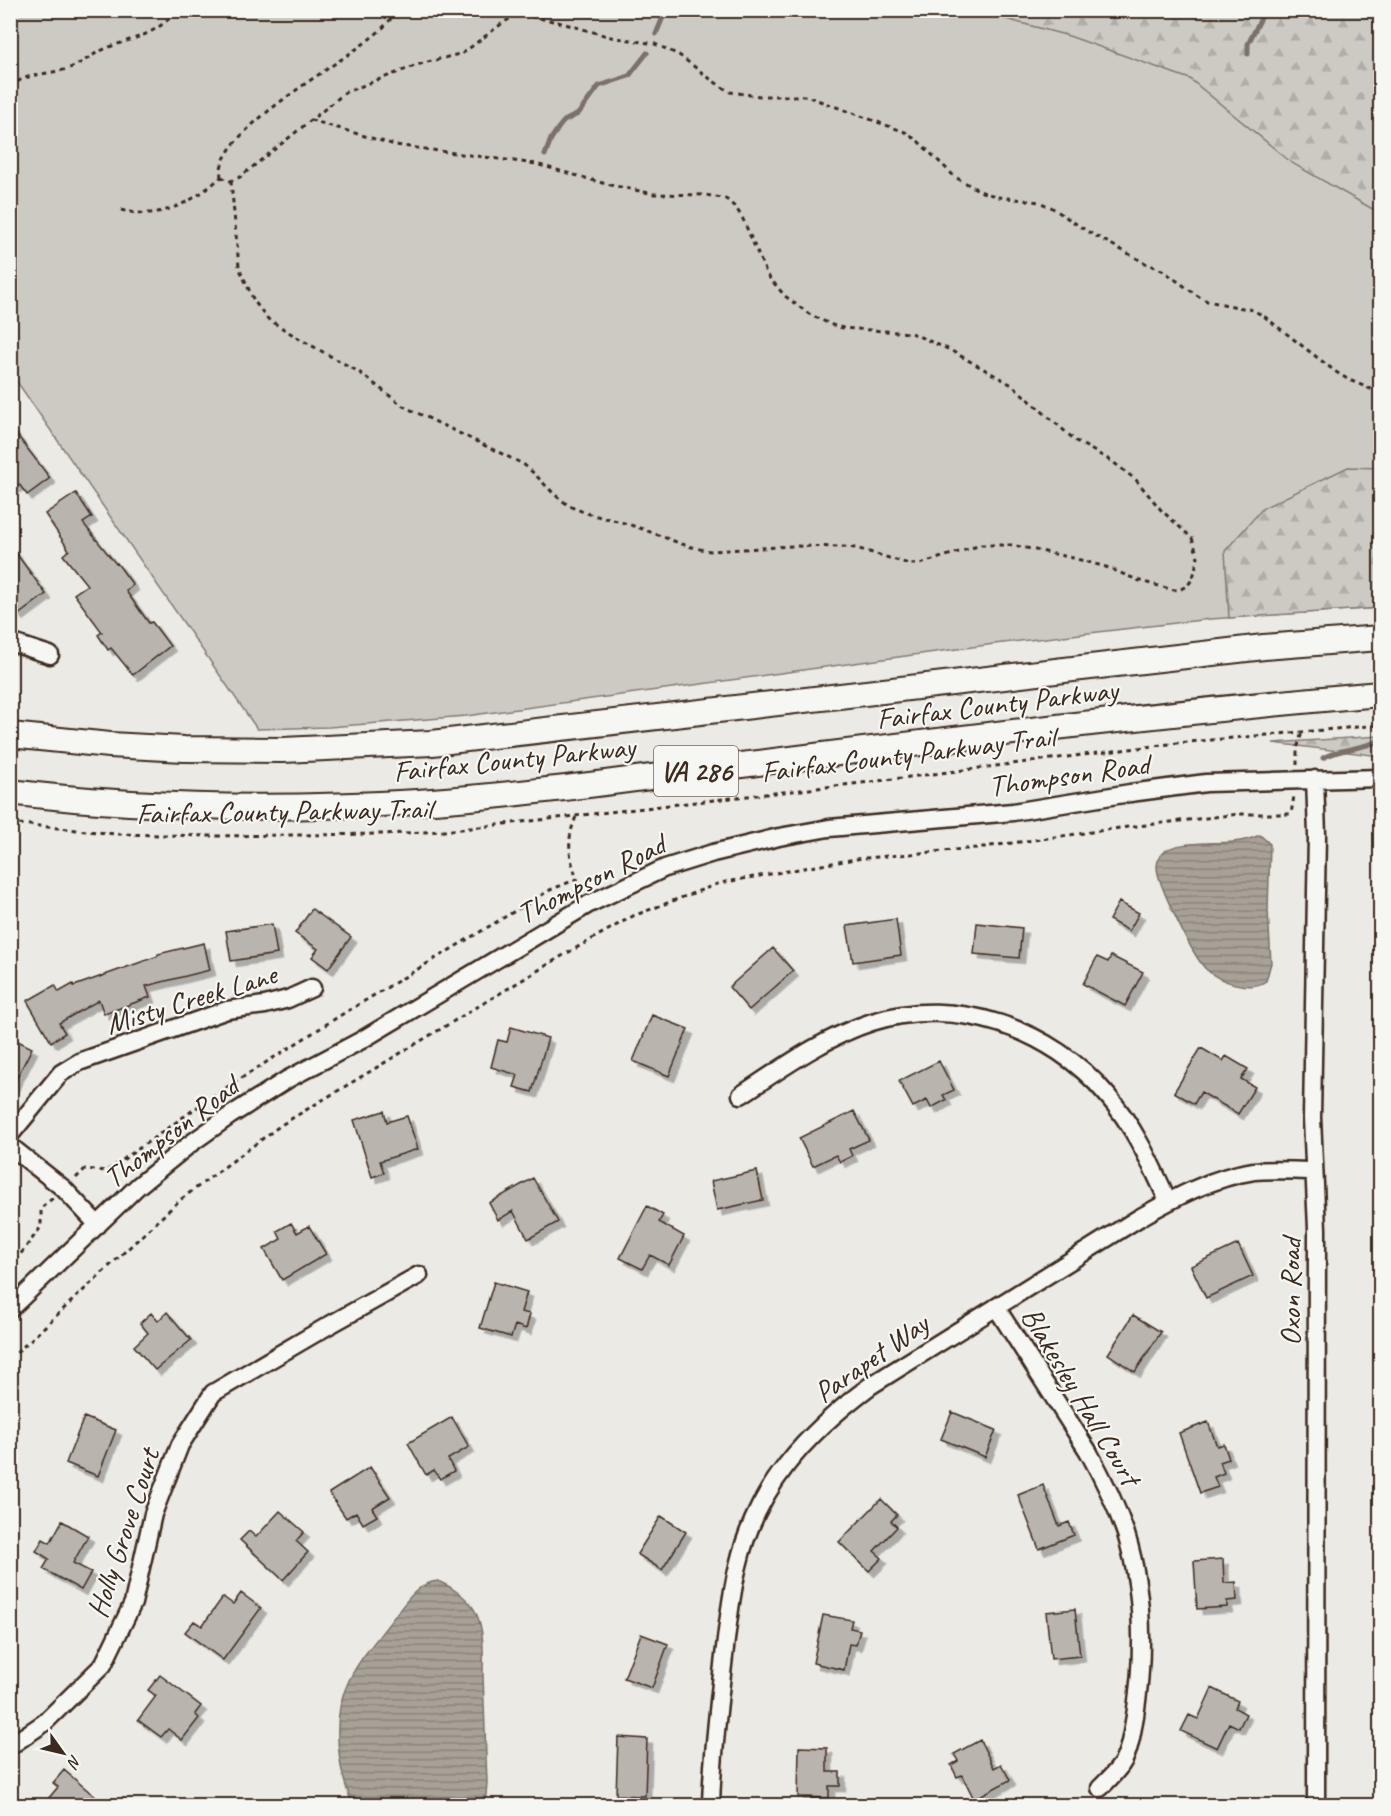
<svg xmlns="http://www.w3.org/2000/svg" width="1391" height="1816" font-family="Caveat,sans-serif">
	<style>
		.green { fill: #cdcac4; stroke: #847a71; stroke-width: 1.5 }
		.forest { fill: url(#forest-firs); stroke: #847a71; stroke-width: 1.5 }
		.water { fill: url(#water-rules); stroke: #7c7167; stroke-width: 1.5 }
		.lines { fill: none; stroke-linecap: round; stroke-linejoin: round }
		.stream { stroke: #7c7167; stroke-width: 5 }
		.building { fill: #bab4ae; stroke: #3b2a1e; stroke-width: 1.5; filter: url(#shadow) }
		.minor-casing { stroke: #3b2a1e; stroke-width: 21 }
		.highway-casing { stroke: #3b2a1e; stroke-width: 28 }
		.path { stroke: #3b2a1e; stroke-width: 3; stroke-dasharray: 4.5 4.5; stroke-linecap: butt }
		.minor { stroke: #f6f6f2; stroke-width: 16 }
		.highway { stroke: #f6f6f2; stroke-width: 24 }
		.labels { text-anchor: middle; stroke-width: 4.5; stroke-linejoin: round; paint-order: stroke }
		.shield { fill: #f6f6f2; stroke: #73675e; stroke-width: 1.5 }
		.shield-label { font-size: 28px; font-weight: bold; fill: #3b2a1e }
		.street-label { font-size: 30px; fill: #3b2a1e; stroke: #f6f6f2 }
	</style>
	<defs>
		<pattern id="forest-firs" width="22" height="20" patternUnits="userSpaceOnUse" patternTransform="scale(1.5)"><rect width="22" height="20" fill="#cdcac4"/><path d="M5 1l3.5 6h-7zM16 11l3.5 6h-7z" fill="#b1aea8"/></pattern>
		<pattern id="water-rules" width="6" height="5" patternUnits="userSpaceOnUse" patternTransform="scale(1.5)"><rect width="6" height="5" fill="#a8a198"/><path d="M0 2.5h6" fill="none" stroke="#8a837b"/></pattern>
		<filter id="shadow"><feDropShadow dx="5.5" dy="5.5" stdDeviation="0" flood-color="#0004"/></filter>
	</defs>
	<rect width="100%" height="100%" fill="#ebeae5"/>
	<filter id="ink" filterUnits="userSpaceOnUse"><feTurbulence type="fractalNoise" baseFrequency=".0167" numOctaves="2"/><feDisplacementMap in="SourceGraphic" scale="12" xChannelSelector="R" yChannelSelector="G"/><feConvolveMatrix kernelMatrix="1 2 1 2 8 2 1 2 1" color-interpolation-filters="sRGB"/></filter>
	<g filter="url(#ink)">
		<path class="green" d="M10,11h1370v597l-170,11 -216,25 -528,72 -137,11 -72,2 -246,-356z"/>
		<path class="forest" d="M976,11h404v197l-4,3 -84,-48 -102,-84 -121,-43z
			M1348,467l32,1v140l-151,10 -4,-67 38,-43z
			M1380,736v20l-107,-13z"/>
		<path class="water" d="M1260,835l10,9 -2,66 3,53 -5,18c-16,11 -46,1 -59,-11 -13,-11 -50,-87 -50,-103 0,-4 2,-10 5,-13 10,-14 54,-10 71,-12 9,-1 18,-3 27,-7z
			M438,1581c14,6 32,18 38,32 9,18 7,44 7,64 1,35 3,71 4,106l-2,22h-132c-15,-33 -22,-86 -6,-120 10,-24 29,-44 44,-64 13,-16 25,-38 47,-40z"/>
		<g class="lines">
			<path class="stream" d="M656,34l10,-24
				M1248,54v-10l17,-34
				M545,155l6,-16 8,-12 5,-6 14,-7 21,-28 30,-10 18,-23
				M1323,758c18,-11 39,-8 57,-18"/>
		</g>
		<path class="building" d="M10,426l40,52 -23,17 -8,-11 -9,6z
			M76,493l16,24 -9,6 33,41 1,-1 16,22 -7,6 23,32 3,-1 18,24 -37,29 -22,-27 -3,2 -10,-15 4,-3 -28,-38 13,-9 -24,-30 6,-5 -24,-36z
			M10,545l36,49 -28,21 -8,-11z
			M1119,902l20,11 -10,18 -20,-11z
			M312,909l39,28 -23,32 -16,-12 6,-8 -23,-16z
			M896,919l5,36 -48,7 -6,-36z
			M977,923l45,5 -3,30 -45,-4z
			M272,924l5,30 -46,7 -5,-30z
			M204,943l6,27 -64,16 4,11 -46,17 -5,-14 -40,23 6,10 -14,9 -24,-41 28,-16 4,7 14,-8 1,2 84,-30v-2z
			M773,948l20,23 -44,39 -20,-23z
			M1111,956l32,16 -18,34 -42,-22 14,-27 11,5z
			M652,1015l36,14 -19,47 -36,-15z
			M511,1027l37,11 -16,54 -18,-5 4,-12 -27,-8 7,-27 9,2z
			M10,1037l22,11 -22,43z
			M1201,1048l22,13 3,-5 22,13 -7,10 14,8 -17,27 -37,-22 -7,12 -20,-12z
			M939,1061l15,29 -11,5 3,5 -15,8 -4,-8 -14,7 -14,-26z
			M384,1111l3,11 20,-6 11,33 -38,12 4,12 -12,4 -18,-57z
			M854,1111l15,29 -20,9 3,7 -12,6 -4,-7 -23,11 -14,-28z
			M757,1171l6,29 -46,10 -6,-29z
			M533,1178l25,44 -30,17 -15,-28 -15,9 -9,-17z
			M647,1206l16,9 -4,7 25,14 -15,29 -19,-10 -8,14 -22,-11z
			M291,1223l6,10 12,-7 17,28 -44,26 -18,-31 17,-10 -4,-8z
			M1238,1244l15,32 -47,22 -15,-32z
			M494,1282l33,10 -6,20 9,2 -4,15 -11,-4 -4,12 -31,-9z
			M167,1312l24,28 -36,30 -21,-24 14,-13 -8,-10 11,-10 7,8z
			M1133,1315l28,17 -26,40 -27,-18z
			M952,1412l44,18 -11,27 -44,-18z
			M84,1417l32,13 -18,46 -32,-13z
			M452,1417l17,30 -21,12 6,12 -14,8 -6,-9 -8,5 -18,-32z
			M1208,1422l9,24 7,-2 5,15 -9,3 4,11 -10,4 4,10 -18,6 -21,-60z
			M370,1467l20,30 -18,11 5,8 -14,8 -7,-12 -10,6 -17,-25z
			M1043,1485l16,41 10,-4 5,13 -35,14 -21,-54z
			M881,1499l16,16 -6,6 6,6 -23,24 8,7 -13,13 -30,-29z
			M280,1511l24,21 -8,9 12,11 -25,28 -43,-40 9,-9 7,6z
			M661,1516l25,16 -24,38 -25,-16z
			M62,1521l26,15 -15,27 18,9 -10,18 -38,-21 6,-10 -13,-8 7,-12 7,4z
			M1223,1559l1,24 12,-1 1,18 -10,1v6l-30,2 -3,-48z
			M241,1593l20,15 -38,52 -38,-28 9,-11 8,5 21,-29 10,7z
			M1075,1609l5,47 -29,3 -5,-47z
			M823,1615l29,5 -2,8 10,2 -4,15 -7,-1 -5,26 -31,-7z
			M641,1634l27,10 -16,44 -28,-10z
			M160,1675l41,31 -6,8 4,4 -17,22 -14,-11 -7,8 -23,-17 18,-24 -8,-6z
			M1212,1688l26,13 -3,7 11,6 -7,14 -10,-5 -12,25 -36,-17 8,-16 9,4z
			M618,1737l29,2 -2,57 -29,-1z
			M980,1740l14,28 7,-4 9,16 -36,19 -12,-24 -5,2 -6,-12 7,-4 -4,-7z
			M799,1747l28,1v24h13v14h-11v12l-31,-1z
			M64,1770l42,36h-64l16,-19 -5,-4z"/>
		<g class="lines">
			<defs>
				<path id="minor" d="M10,642l40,13
					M1315,779l2,56 -5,283 5,111 -1,577
					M741,1095c41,-27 84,-58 131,-73 83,-27 180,7 235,73 27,31 44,69 61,106
					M10,1135l51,-62 18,-11 148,-52 38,-5 23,-6 24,-11
					M10,1146l53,42 35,37
					M996,1307l92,144c15,27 28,54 38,83 18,58 18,123 9,182 -3,15 -4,30 -11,44 -6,11 -15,19 -24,28
					M10,1309l128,-123 52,-42 41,-29 57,-36 72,-38 229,-137 76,-36 48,-15 66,-16 50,-9 184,-16 117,-19 76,-10 174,-5
					M10,1746l34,-23 59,-58 30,-62 20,-89 27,-69 33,-52 113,-66 93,-52
					M711,1806c1,-47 7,-95 12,-141 4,-33 7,-67 15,-99 18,-79 69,-133 132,-180l269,-168c35,-20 74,-41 115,-47 19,-2 41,0 60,0"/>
				<path id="highway" d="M10,735l100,10 74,4 99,1 149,-7 832,-96 116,-9
					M10,792c135,17 272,18 408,10 108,-7 216,-23 323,-37 213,-26 426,-53 639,-71"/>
			</defs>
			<use href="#minor" class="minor-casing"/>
			<use href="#highway" class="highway-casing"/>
			<path class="path" d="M10,87c17,-15 37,-12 57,-18 12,-4 22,-12 33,-18 31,-14 54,-13 77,-41
				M221,177l10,4 9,-4 106,-85 74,-28 43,-11 41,-31 12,-6 7,-1 35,7 53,15 44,7 24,11 34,26 17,11 30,4h46l99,36 13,9 37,36 27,15 17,5 40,5 12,5 36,24 60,33 15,6 36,26 9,5 46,9 12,7 71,55 13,8 31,13
				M221,177c-8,-44 120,-113 151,-140 10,-7 18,-17 26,-27
				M231,181l8,86 15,34 14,18 30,19 61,34 44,34 120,58c16,12 27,29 44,40 17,11 38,13 57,19 29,8 57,24 87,28l82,-5 50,1 13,1 53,16h11l61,-19h31l61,13 33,9 34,14 34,9 7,-1 7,-4 5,-7 5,-21 -6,-19 -30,-27 -26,-31 -23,-18 -37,-21 -64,-56 -62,-35 -39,-17 -68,-5 -11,-3 -23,-11 -24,-18 -18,-21 -25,-58 -6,-9 -10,-9 -20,-4 -52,-1 -48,-10 -70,-20 -141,-19 -84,-25
				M121,210c39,11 72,-8 100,-33
				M1297,765v-16l5,-17
				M10,823l106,11 95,2 173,-2 60,-3 426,-49 307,-39 203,-18
				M76,1178l9,-9 22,2 106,-75 128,-81 209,-125 27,-11c-8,-22 -11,-40 -1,-62
				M10,1268l31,-41v-19l12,-10
				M10,1359l170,-159 101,-75 281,-169 71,-40 87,-33 135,-24 121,-11 144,-20 120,-14h51l3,-18"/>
			<use href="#minor" class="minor"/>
			<use href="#highway" class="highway"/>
		</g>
	</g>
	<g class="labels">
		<rect class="shield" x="654" y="746" width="84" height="50" rx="4.5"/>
		<g class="shield-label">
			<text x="696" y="781">VA 286</text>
		</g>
		<g class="street-label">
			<text transform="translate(997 704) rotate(-7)" y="10">Fairfax County Parkway</text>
			<text transform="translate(908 754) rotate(-7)" y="10">Fairfax County Parkway Trail</text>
			<text transform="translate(514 759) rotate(-6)" y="10">Fairfax County Parkway</text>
			<text transform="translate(1069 775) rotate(-8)" y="10">Thompson Road</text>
			<text transform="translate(284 811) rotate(-1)" y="10">Fairfax County Parkway Trail</text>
			<text transform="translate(591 879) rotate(-27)" y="10">Thompson Road</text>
			<text transform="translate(191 999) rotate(-17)" y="10">Misty Creek Lane</text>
			<text transform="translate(171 1132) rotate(-38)" y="10">Thompson Road</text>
			<text transform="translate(1290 1292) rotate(-90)" y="10">Oxon Road</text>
			<text transform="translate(871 1358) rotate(-35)" y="10">Parapet Way</text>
			<text transform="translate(1081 1396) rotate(59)" y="10">Blakesley Hall Court</text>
			<text transform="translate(123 1533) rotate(-72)" y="10">Holly Grove Court</text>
		</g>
	</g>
	<rect width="1391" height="1816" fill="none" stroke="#f6f6f2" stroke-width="36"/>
	<rect x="18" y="18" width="1355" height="1780" fill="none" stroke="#3b2a1e" stroke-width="2" filter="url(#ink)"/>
	<g transform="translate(63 1753) rotate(124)" stroke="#f6f6f2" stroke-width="4.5" paint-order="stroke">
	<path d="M0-4.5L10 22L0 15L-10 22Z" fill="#3b2a1e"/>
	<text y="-9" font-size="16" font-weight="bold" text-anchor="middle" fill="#3b2a1e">N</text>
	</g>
</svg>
